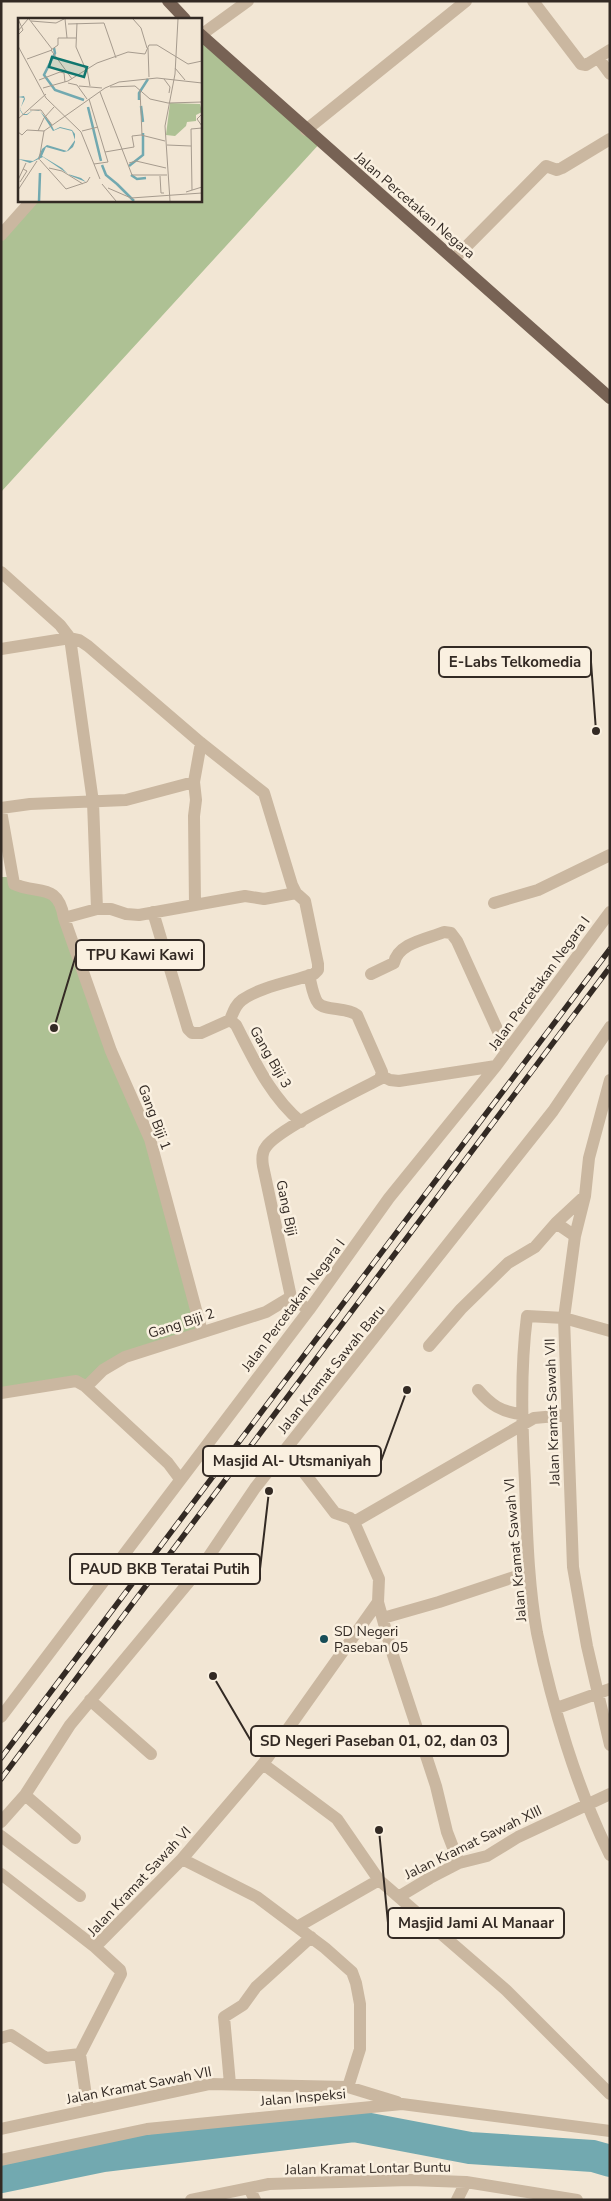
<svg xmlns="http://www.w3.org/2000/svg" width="611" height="2201" font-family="'Nunito Sans',sans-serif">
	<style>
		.green { fill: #aec194 }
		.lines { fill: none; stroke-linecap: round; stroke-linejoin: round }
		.river { stroke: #72a9b0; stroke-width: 32 }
		.minor { stroke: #cab7a0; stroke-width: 12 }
		.major { stroke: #776254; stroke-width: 12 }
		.rail-casing { stroke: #332a24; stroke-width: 5.5 }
		.rail { stroke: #faf0e0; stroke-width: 4; stroke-dasharray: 11; stroke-linecap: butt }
		.poi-dot { fill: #174d57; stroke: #faf0e0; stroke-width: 2 }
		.labels { text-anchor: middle; stroke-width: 5; stroke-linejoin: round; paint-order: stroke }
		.street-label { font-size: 14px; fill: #332a24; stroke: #faf0e0 }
		.poi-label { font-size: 14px; fill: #332a24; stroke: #faf0e0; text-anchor: start }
		.inset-river { fill: none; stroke: #72a9b0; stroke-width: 2.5 }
		.inset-road { fill: none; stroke: #a69b8e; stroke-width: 1 }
		.view { fill: #0f766e; fill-opacity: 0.15; stroke: #0f766e; stroke-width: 2.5 }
		.inset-edge { fill: none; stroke: #332a24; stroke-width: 2.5 }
		.leader { fill: none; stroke: #332a24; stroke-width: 2 }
		.callout-dot { fill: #332a24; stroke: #faf0e0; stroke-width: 2 }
		.callout { fill: #faf0e0; stroke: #332a24; stroke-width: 2 }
		.callout-label { font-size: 15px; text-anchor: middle; font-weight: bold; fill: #332a24 }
	</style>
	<rect width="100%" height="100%" fill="#f2e6d4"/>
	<path class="green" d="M200,33l122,108 -321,351v-257l31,-35h168z
		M1,877h11l38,15 100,247 52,193 -77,25 -39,30 -10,-6 -75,12z"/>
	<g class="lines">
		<path class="river" d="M1,2177l102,-21 251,-30 116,22 123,8 17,5"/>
		<path class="minor" d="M533,1l48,63 5,1 24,-15
			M201,35l47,-34
			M599,59l11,15
			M306,130l160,-129
			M1,235l31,-35
			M454,259l92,-93 11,4 5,-2 48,-29
			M1,572l59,53 10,13 9,2 9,6 113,97 63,50 28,92 4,8 9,8 13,63v6l-4,4c-23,8 -52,12 -72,26 -7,5 -9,13 -12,20
			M1,649l69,-11 23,164 4,107
			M1,808l29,-4 96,-4 68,-18
			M1,811l13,73c24,11 44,-2 50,34l33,-9h14l15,5 13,1 106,-19 19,3 32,-6
			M494,903l44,-13 72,-35
			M195,905l-1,-89 2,-16 -2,-18 7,-39
			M153,912l35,117 4,4h9l29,-13 6,5c18,35 34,71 65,97
			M64,918l47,133 39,88 52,193
			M371,974l23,-11c4,-20 33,-24 50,-31l7,1 6,8 50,110
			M382,1076l8,4 9,1 97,-15
			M610,1080l-21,78 -4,38 -10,40 -11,82 9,249 14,79 23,99
			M575,1236l-19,-13 29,-27
			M309,1310l-18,-13 -28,-131c-1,-6 -1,-14 3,-19 12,-18 91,-56 114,-68l2,-7 -25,-57c-11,-8 -32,-4 -39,-12 -5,-6 -7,-20 -9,-28
			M610,1331l-46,-13 -37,-2c-7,55 -5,111 -2,166 2,50 3,101 12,151 15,72 40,156 73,222
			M429,1346l32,-37 47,-46 27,-16 21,-24
			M86,1387l17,-17 22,-13 141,-45 25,-15
			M478,1390c13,15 23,22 44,24
			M1,1393l75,-12 9,5 83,77 12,16
			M286,1449l49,64 15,5 4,4 25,57 -1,23 13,47 45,137 11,46 12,31
			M354,1522l180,-104 33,-3
			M383,1618l56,-16 90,-30
			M90,1700l61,54
			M557,1708l53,-19
			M1,1717l308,-407 80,-112 107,-132 114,-154
			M263,1764l74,55 42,61 127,110 104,104
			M25,1795l50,43
			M1,1822l24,-27 45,-70 133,-160 52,-77 298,-377 57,-84
			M1,1836l79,60
			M182,1859l75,38 68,51 27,24 4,11 4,21v45l-12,38
			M1,1874l94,73
			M400,1896l30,-18 29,-15 28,-7 31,-19 92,-43
			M297,1927l82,-47
			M1,2038l10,-3 35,23 34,-4
			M230,2084l-6,-67 19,-12 13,-18 55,-50
			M88,2110l-8,-56 41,-80 -1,-4 -25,-23 87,-88 81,-95 115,-162
			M1,2129l209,-45 138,3 49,15
			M1,2160l146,-31 255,-25 208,27
			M249,2188l6,12
			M191,2200l78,-16 141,-4 56,2 111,18
			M457,2200l9,-18"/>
		<path class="major" d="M168,1l17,18
			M200,34l410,364"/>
		<defs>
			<path id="rail" d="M1,1758l609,-809
				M1,1779l609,-812"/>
		</defs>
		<use href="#rail" class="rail-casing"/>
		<use href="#rail" class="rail"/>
	</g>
	<circle class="poi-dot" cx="324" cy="1639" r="5"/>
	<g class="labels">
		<g class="street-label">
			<text transform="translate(415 205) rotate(41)" y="5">Jalan Percetakan Negara</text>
			<text transform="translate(539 983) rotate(-54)" y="5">Jalan Percetakan Negara I</text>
			<text transform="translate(271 1057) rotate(60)" y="5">Gang Biji 3</text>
			<text transform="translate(155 1117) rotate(69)" y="5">Gang Biji 1</text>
			<text transform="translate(287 1208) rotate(78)" y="5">Gang Biji</text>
			<text transform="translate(293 1305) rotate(-53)" y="5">Jalan Percetakan Negara I</text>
			<text transform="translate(181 1323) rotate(-18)" y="5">Gang Biji 2</text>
			<text transform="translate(331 1369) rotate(-51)" y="5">Jalan Kramat Sawah Baru</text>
			<text transform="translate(552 1412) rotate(-92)" y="5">Jalan Kramat Sawah VII</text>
			<text transform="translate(515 1550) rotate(-95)" y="5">Jalan Kramat Sawah VI</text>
			<text transform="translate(473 1842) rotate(-26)" y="5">Jalan Kramat Sawah XIII</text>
			<text transform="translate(139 1881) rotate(-47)" y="5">Jalan Kramat Sawah VI</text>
			<text transform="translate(139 2085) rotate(-11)" y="5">Jalan Kramat Sawah VII</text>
			<text transform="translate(303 2097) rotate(-5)" y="5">Jalan Inspeksi</text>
			<text transform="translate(368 2168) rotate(-1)" y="5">Jalan Kramat Lontar Buntu</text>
		</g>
		<g class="poi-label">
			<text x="334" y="1636">SD Negeri<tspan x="334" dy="16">Paseban 05</tspan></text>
		</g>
	</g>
	<g transform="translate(18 18)">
		<rect width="184" height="184" fill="#f2e6d4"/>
		<path d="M152,85l30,1 2,8 -6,3v6l-9,1 -1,4 -11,10 -9,-1z" fill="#aec194"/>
		<path d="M6,78l1,3 -5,10 3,5h4l6,-4h6l11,12 4,8 6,-3 12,3 3,4v8l-2,5 -5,4 -4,1 -18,-5 -4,9 20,12 6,6 13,4 5,4 -15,-6 -28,-19 -13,6 -12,-4 15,2 5,-3 4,-9 5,-4 20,6 8,-11 -3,-9 -12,-3 -7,3 -13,-20 -7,-1 -6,5h-4l-3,-5 4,-12 -6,-1z" fill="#72a9b0"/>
		<path class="inset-river" d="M36,30l1,5 -11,22 11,15 29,10M121,82v-7l9,-14M123,88l2,16M70,89l13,54M84,147l4,10 11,9M111,148l14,-11v-22M113,157l6,4 9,-1M99,166l17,17M21,183l1,-28"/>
		<path class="inset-road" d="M0,1l5,11 -5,5M11,1l23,30M47,1l2,19M115,1l8,9 6,20M13,3l25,2 8,-4M59,5l-1,24 10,23M50,6l36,-1 12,35M0,13l10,-12M0,28l28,52 35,34 19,47M130,30l1,29M33,32l21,29M33,32l7,-5v-7h18M9,41l25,-9M157,50l10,12M69,51l3,17M146,61l6,8 -1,6M21,62l21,-8 4,1 1,9M50,65l9,2 10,14M61,68l23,2M92,69l25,-1 15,13 18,4 34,-1M25,70l25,-7 29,-18 31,-11 17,2 4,-9h8l31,19 14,-3M122,72l2,45M82,74l32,83h35M71,81l19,63 -14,2M12,92h11l11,15M184,96l-5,5 5,7M0,101l28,-25M20,113l6,-13 10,-11M64,113l16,-4M0,114l4,3 5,-5 17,1 61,-43 14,-6 38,-4 45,5M149,127l24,1M87,134l29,-5 -2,-11 9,-1 24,6M21,142l5,-29M22,142l26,29 21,-7 3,-5M111,145l7,-2 30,7M31,150l13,3 21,13M142,158l1,17h3M0,162l8,-17M2,164l7,-11 -4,-2M84,166l14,17M90,170l23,10 71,-5M0,172l19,-29M174,172l-1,-61 11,-1M168,174l16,-5M152,183l-5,-75 10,-52 3,-55"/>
		<path class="view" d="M34,39l35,10 -3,10 -35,-10z"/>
		<rect width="184" height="184" class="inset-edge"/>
	</g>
	<path class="leader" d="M596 731L591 662M54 1028L76 955M407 1390L381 1461M269 1491L260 1569M213 1676L251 1741M379 1830L388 1923"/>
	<g class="callout-dot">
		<circle cx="596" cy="731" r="5"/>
		<circle cx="54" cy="1028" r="5"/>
		<circle cx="407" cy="1390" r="5"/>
		<circle cx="269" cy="1491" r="5"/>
		<circle cx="213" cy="1676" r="5"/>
		<circle cx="379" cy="1830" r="5"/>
	</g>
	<g class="callout">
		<rect x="439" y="647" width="152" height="30" rx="5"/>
		<rect x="76" y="940" width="128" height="30" rx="5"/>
		<rect x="203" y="1446" width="178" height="30" rx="5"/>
		<rect x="70" y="1554" width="190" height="30" rx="5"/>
		<rect x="251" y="1726" width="257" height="30" rx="5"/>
		<rect x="388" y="1908" width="176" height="30" rx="5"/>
	</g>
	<g class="callout-label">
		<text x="515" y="667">E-Labs Telkomedia</text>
		<text x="140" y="960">TPU Kawi Kawi</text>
		<text x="292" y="1466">Masjid Al- Utsmaniyah</text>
		<text x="165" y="1574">PAUD BKB Teratai Putih</text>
		<text x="379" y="1746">SD Negeri Paseban 01, 02, dan 03</text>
		<text x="476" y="1928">Masjid Jami Al Manaar</text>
	</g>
	<rect width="611" height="2201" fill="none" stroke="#332a24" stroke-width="5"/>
</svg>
